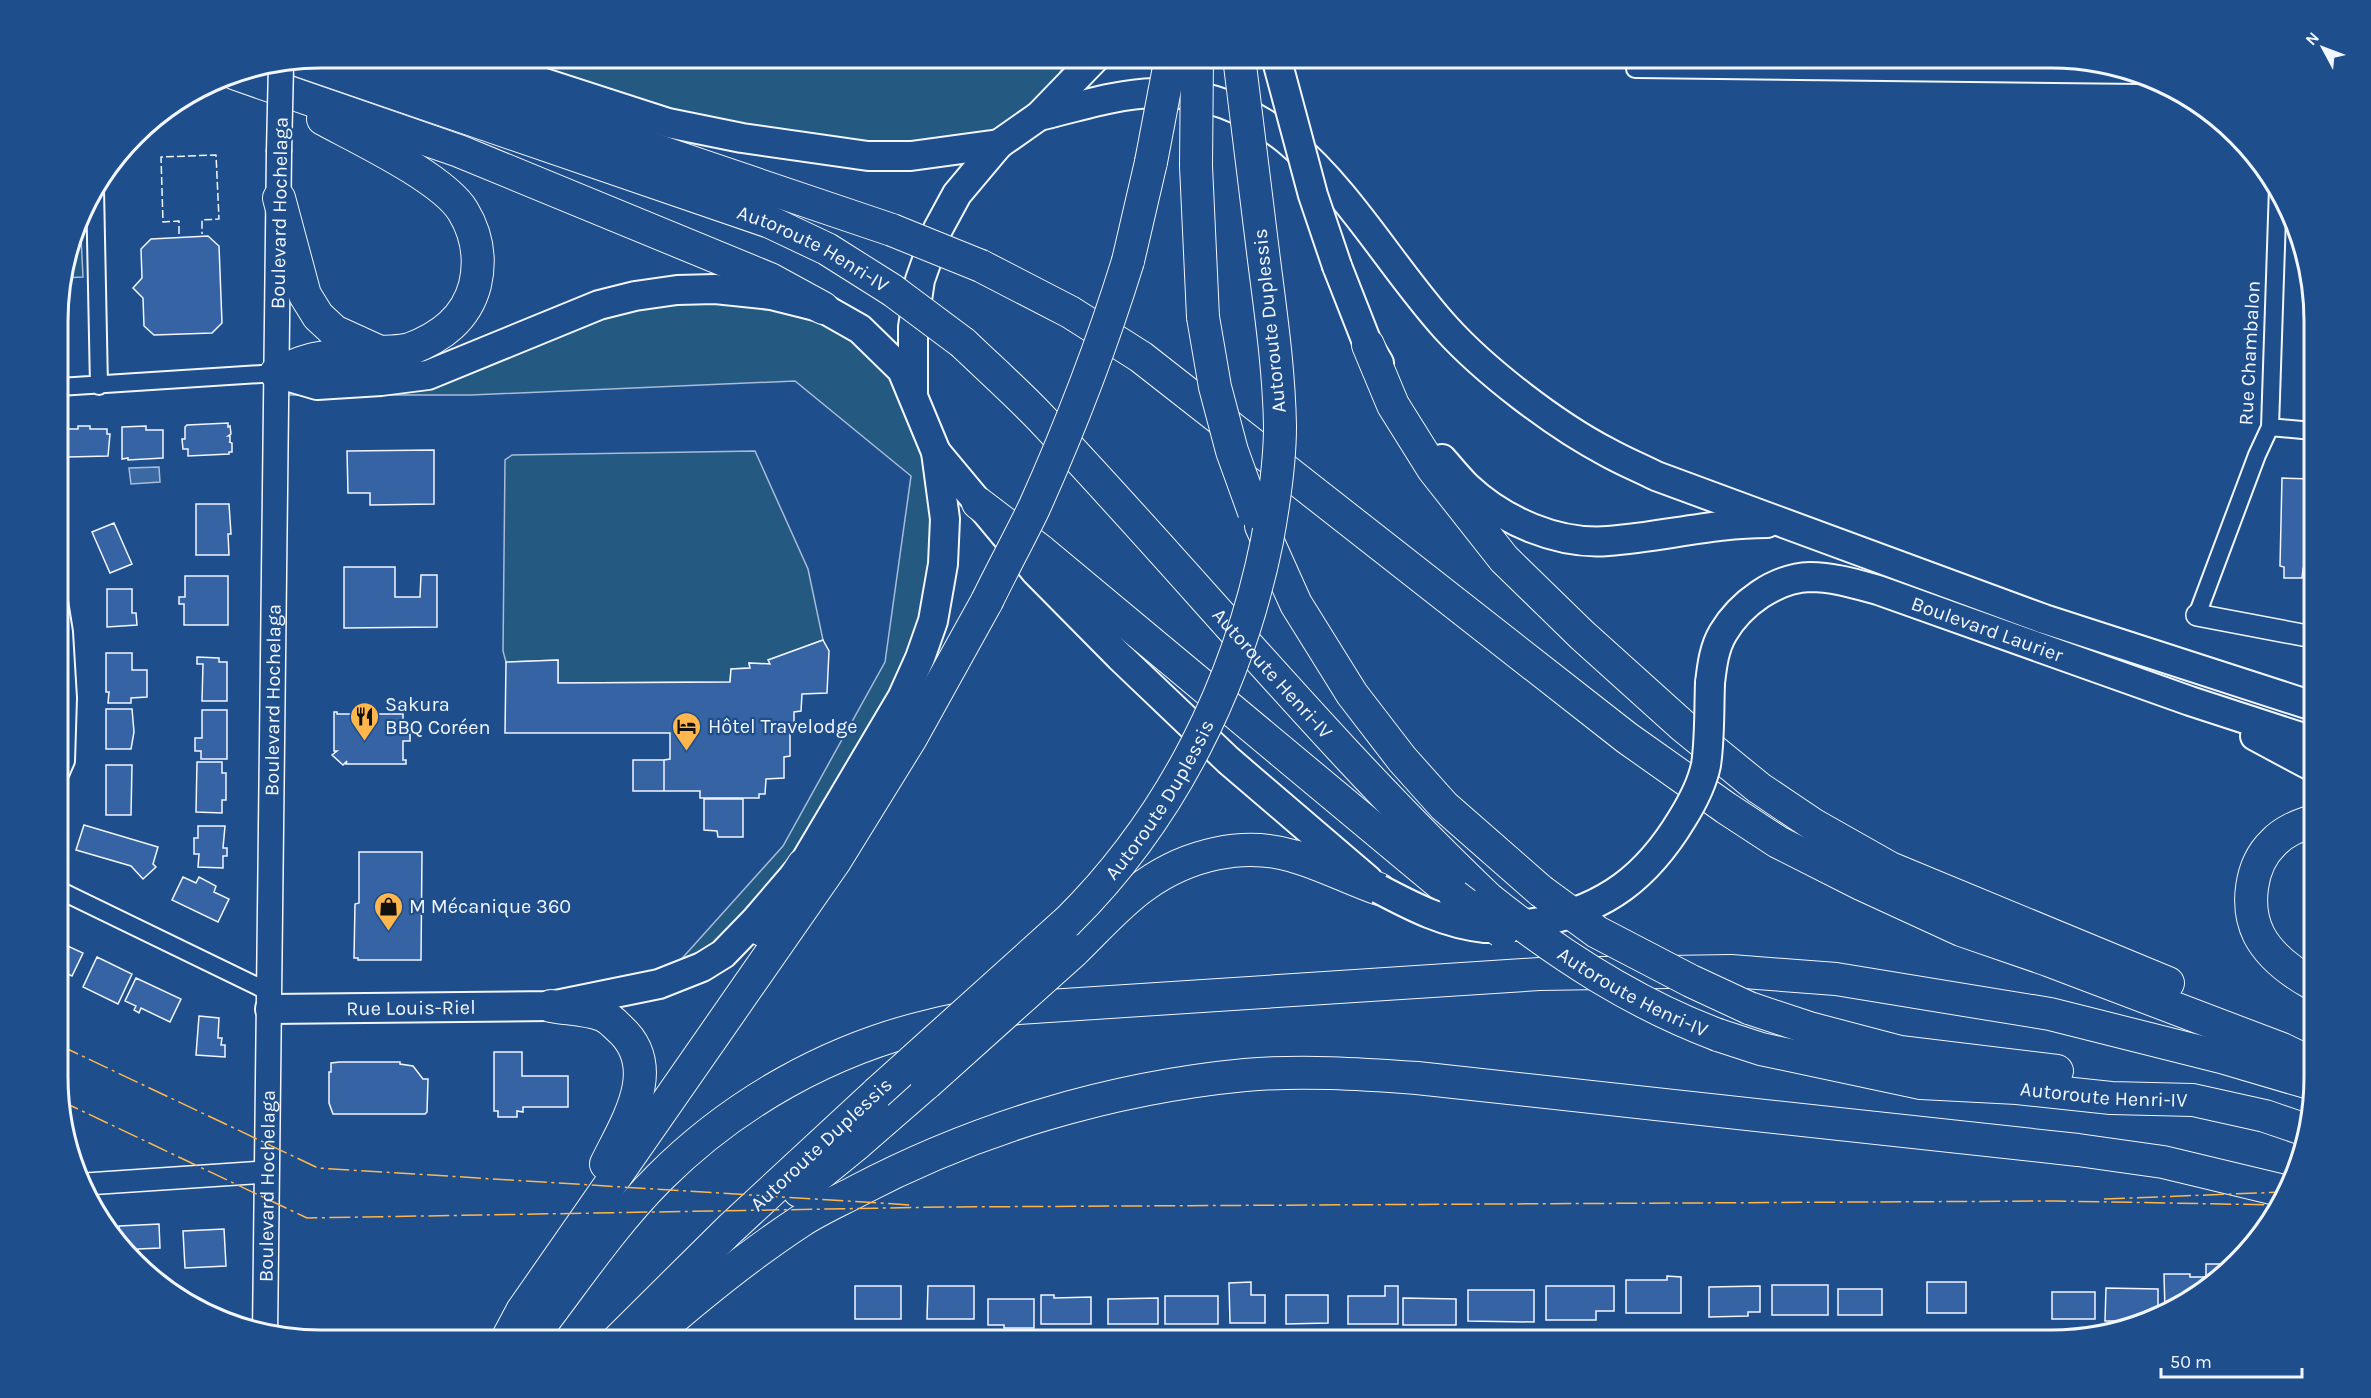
<svg xmlns="http://www.w3.org/2000/svg" width="2371" height="1398" font-family="Karla,sans-serif">
	<style>
		.green { fill: #245a82; stroke: #a8bbd7; stroke-width: 1.5 }
		.water { fill: #3b69a3; stroke: #a8bbd7; stroke-width: 1.5 }
		.building { fill: #3563a3; stroke: #f2f6ff; stroke-width: 1.5 }
		.lines { fill: none; stroke-linecap: round; stroke-linejoin: round }
		.minor-casing { stroke: #f2f6ff; stroke-width: 20 }
		.tertiary-casing { stroke: #f2f6ff; stroke-width: 24 }
		.secondary-casing { stroke: #f2f6ff; stroke-width: 27 }
		.trunk-casing { stroke: #f2f6ff; stroke-width: 32 }
		.motorway-casing { stroke: #f2f6ff; stroke-width: 34 }
		.minor { stroke: #1f4e8c; stroke-width: 16 }
		.tertiary { stroke: #1f4e8c; stroke-width: 21 }
		.secondary { stroke: #1f4e8c; stroke-width: 24 }
		.trunk { stroke: #1f4e8c; stroke-width: 28 }
		.motorway { stroke: #1f4e8c; stroke-width: 32 }
		.secondary-bridge-casing { stroke: #f2f6ff; stroke-width: 27; stroke-linecap: butt }
		.trunk-bridge-casing { stroke: #f2f6ff; stroke-width: 32; stroke-linecap: butt }
		.motorway-bridge-casing { stroke: #f2f6ff; stroke-width: 34; stroke-linecap: butt }
		.secondary-bridge { stroke: #1f4e8c; stroke-width: 24 }
		.trunk-bridge { stroke: #1f4e8c; stroke-width: 28 }
		.motorway-bridge { stroke: #1f4e8c; stroke-width: 32 }
		.fence { stroke: #f2f6ff; stroke-width: 1.5; stroke-dasharray: 8 3; stroke-linecap: butt }
		.power { stroke: #ffb74d; stroke-width: 1.5; stroke-dasharray: 21 4.5 3 4.5; stroke-linecap: butt }
		.labels { text-anchor: middle; stroke-width: 4.5; stroke-linejoin: round; paint-order: stroke }
		.street-label { font-size: 20px; fill: #f2f6ff; stroke: #1f4e8c }
		.poi-label { font-size: 20px; fill: #f2f6ff; stroke: #1f4e8c; text-anchor: start }
		.rim { fill: none; stroke: #f2f6ff; stroke-width: 3 }
	</style>
	<rect width="100%" height="100%" fill="#1f4e8c"/>
	<path class="green" d="M464,57h604l-12,23 -14,15 -69,52 -231,-9z
		M80,217l3,60 -21,1z
		M715,289l145,40 76,123 -3,169 -178,300 -96,63 124,-138 102,-184 26,-186 -116,-95 -324,14h-195v-22l105,8 133,-41z
		M755,451l53,118 15,71 -54,20 1,4 -21,-1 1,5 -19,1 -1,13 -172,1v-23l-52,2 -3,-11 2,-191 7,-5z"/>
	<path class="water" d="M159,467l1,15 -29,2 -2,-16z"/>
	<path class="building" d="M208,236l11,10 3,77 -10,10 -58,2 -10,-9 -1,-28 -10,-10 9,-10 -1,-29 10,-10z
		M228,423v4l2,-1 1,8 -3,2h2v6h-1l3,1v9h-3v2l-41,2v-7h-5l-1,-10h3v-12l2,-2z
		M78,426h12v3h17v5h3l-2,22 -40,1 -1,-28h11z
		M146,426v4h17v28l-35,2v-2l-6,1v-32z
		M434,450v54l-64,1v-12h-22l-1,-42z
		M2282,478l31,1v101l-10,-11 -1,9h-18v-11l-4,-1z
		M196,504h33l2,30h-3l1,21h-33z
		M114,523l18,41 -22,9 -18,-41z
		M344,567h51v30h25l1,-22h16v52l-93,1z
		M185,576h43v49h-44v-21h-5v-7h6z
		M107,589h25v24h4l1,12 -30,2z
		M823,640l6,11 -2,42 -25,1 -1,17 -7,1v20h-4v24l-6,1v21l-18,1 -1,15h-6v4h-59v-7h-36v-31l6,-1v-26h-165l1,-71 52,-2v23l172,-1 1,-13 19,-1 -1,-5 21,1 -2,-4z
		M106,653h26v17h15v27l-16,1v5h-23l1,-11h-3z
		M197,657l22,1v4h8v39h-25l1,-37h-6z
		M106,709h26l2,23 -3,17h-25z
		M202,710h25v49h-26v-8h-6v-13h7z
		M334,712h3v2h66v20h7v7h-7v19h3v4h-60l1,-3 -4,4 -11,-10 5,-4h-3z
		M633,760h31v31h-31z
		M197,762h25v11h4v27h-4v13l-26,-1z
		M106,765h26l-1,50h-25z
		M704,799h39v38h-25l-1,-6 -13,-1z
		M84,825l74,22 -5,17 3,3 -13,12 -12,-13 -55,-16z
		M198,826h27l-2,22h4v8h-4v12l-25,-1 1,-13h-5v-16h4z
		M359,852h63l-1,108h-63v-2h-4l1,-54 4,-1z
		M183,877l13,6 3,-6 17,9 -2,6 15,7 -11,23 -46,-22z
		M59,942l24,11 -11,23 -13,-6z
		M97,957l35,17 -14,30 -35,-17z
		M136,978l45,21 -11,23 -29,-14 -2,5 -5,-3 2,-4 -11,-5z
		M199,1016l20,2 -1,20h4l-1,7h4v12l-29,-2z
		M494,1052h28v24h46v31h-45v5l-6,-1v6h-19v-6h-4z
		M340,1062h60v2l13,2 10,13h5l-1,33 -2,2h-92l-4,-11v-31h2v-9z
		M159,1224l1,24 -22,1v6h-3l-15,-14 -1,-15z
		M224,1229l2,37 -41,2 -2,-37z
		M2206,1264h16v11l-39,31 -18,5 -1,-37h26v3h16z
		M1667,1276l14,1v36h-55v-33h41z
		M1251,1282v13h14v28h-35l-1,-40z
		M1927,1282h39v31h-39z
		M1772,1285h56v30h-56z
		M855,1286h46v33h-46z
		M928,1286h46v33h-47z
		M1385,1286h13v38h-50v-28h37z
		M1546,1286h68v25h-18v9h-50z
		M1760,1286v26h-12v4l-39,1v-30z
		M2106,1288l52,1v24l-19,6h-11v2h-23z
		M1838,1289h44v26h-44z
		M1468,1290h66v32l-66,-1z
		M2052,1292h43v27h-43z
		M1041,1295h13v3l37,-1v27h-50z
		M1286,1295h42v28l-42,1z
		M1165,1296h53v28h-53z
		M1158,1298v26h-50v-25z
		M1403,1298l53,1v26h-53z
		M988,1299h46v29h-30v-3h-16z"/>
	<g class="lines">
		<defs>
			<path id="minor" d="M1635,69l506,6
				M95,189l4,197
				M59,387l217,-14
				M2270,427l43,4
				M59,601l5,31 4,66 -2,63 -7,16
				M2197,615l60,-160 13,-28 8,-240
				M59,890l212,103"/>
			<path id="tertiary" d="M2197,615l116,22
				M86,1184l179,-12"/>
			<g id="secondary">
				<path id="s1" d="M265,1334l14,-1182"/>
			</g>
			<g id="trunk">
				<path d="M464,57l204,66 74,15 126,18h43l88,-12"/>
				<path d="M1039,116c38,-9 77,-22 116,-23 144,-5 208,144 291,235 39,43 109,97 161,124 16,9 33,16 49,24l388,143 269,87"/>
				<path d="M1337,266l31,79 11,18"/>
				<path d="M913,392v-65l7,-47 18,-51 19,-35 42,-50 40,-28 57,-59"/>
				<path d="M936,452l100,120 84,85 108,103 140,120"/>
				<path d="M1442,459c8,9 16,19 25,28 36,34 91,58 141,54 54,-4 106,-18 159,-18"/>
				<path id="s2" d="M1710,683c2,-17 4,-35 13,-50 17,-29 52,-55 87,-56 23,0 46,7 68,13l312,111 123,40"/>
				<path d="M2255,736l58,31"/>
				<path id="s3" d="M270,1009l281,-3 108,-22 43,-17 21,-13 32,-33 48,-56 99,-167 18,-40 13,-37 10,-57 2,-45 -9,-67 -34,-82 -42,-41 -37,-21 -52,-13 -56,-6 -38,1 -42,6 -36,9 -171,70 -47,6 -64,4 -41,-12"/>
			</g>
			<g id="motorway">
				<path d="M380,57l512,173"/>
				<path id="s4" d="M301,61l469,161 57,27 65,41"/>
				<path d="M236,74l223,77 311,128 53,29"/>
				<path d="M1196,166l7,151"/>
				<path d="M279,198l26,97 13,21 16,15 46,21"/>
				<path d="M1128,261l23,-99"/>
				<path d="M981,266l89,46 71,45 486,381 99,70 52,34 83,42 100,46 87,30 234,89 31,15"/>
				<path id="s5" d="M963,343c25,24 52,48 76,73 151,159 290,331 450,483"/>
				<path d="M1368,345l25,60 40,64 71,90 78,76 101,91 76,62 55,37 76,43 278,115"/>
				<path d="M276,373c11,-4 22,-10 34,-13 23,-6 49,-6 72,-8 9,-1 19,0 28,-3 31,-12 56,-30 65,-64 6,-26 2,-51 -12,-74 -20,-33 -105,-73 -140,-92"/>
				<path d="M978,503l63,48 414,345"/>
				<path d="M1261,526l35,78 56,90 50,65 42,47 97,85"/>
				<path d="M2313,821c-15,5 -29,10 -40,22 -23,22 -28,64 -14,92 11,21 34,38 54,49"/>
				<path d="M762,930l41,-65"/>
				<path d="M1074,951c23,-22 45,-48 71,-66 42,-30 98,-44 148,-29 29,8 57,23 86,33"/>
				<path d="M551,1006c16,3 35,3 51,9 6,2 13,9 18,14 43,39 6,94 -14,135"/>
				<path d="M1749,1008l60,20 91,24 157,19"/>
				<path id="s6" d="M1718,1035l43,14 160,34 96,5 94,10 82,2 72,16 38,13"/>
				<path d="M799,1191l59,-48 69,-60"/>
				<path d="M506,1341l16,-30 313,-450 76,-123 76,-137"/>
				<path d="M529,1341c42,-54 82,-115 130,-163 75,-75 171,-129 274,-153 28,-7 57,-12 85,-17l521,-34 192,-3 105,8 214,35 171,43 92,27"/>
				<path d="M617,1341l113,-112 147,-136"/>
				<path d="M647,1341c49,-43 99,-84 154,-120 17,-11 37,-20 56,-30 120,-63 253,-103 388,-116 57,-5 115,-1 172,3l661,72 85,12 121,29"/>
			</g>
		</defs>
		<use href="#minor" class="minor-casing"/>
		<use href="#tertiary" class="tertiary-casing"/>
		<use href="#secondary" class="secondary-casing"/>
		<use href="#trunk" class="trunk-casing"/>
		<use href="#motorway" class="motorway-casing"/>
		<use href="#minor" class="minor"/>
		<use href="#tertiary" class="tertiary"/>
		<use href="#secondary" class="secondary"/>
		<use href="#trunk" class="trunk"/>
		<use href="#motorway" class="motorway"/>
		<defs>
			<path id="secondary-bridge" d="M279,152l2,-87"/>
			<path id="trunk-bridge" d="M1276,57l37,138 24,71
				M1379,889c34,18 67,35 106,39 18,1 37,-3 55,-6 66,-14 107,-45 142,-103 10,-16 20,-35 24,-54 4,-27 3,-56 4,-82"/>
			<g id="motorway-bridge">
				<path d="M1151,162l20,-105"/>
				<path d="M1196,166l1,-109"/>
				<path d="M892,230l89,36"/>
				<path d="M892,290l71,53"/>
				<path d="M1203,317l12,70 17,64 22,61"/>
				<path d="M987,601c15,-31 32,-62 47,-93 36,-80 68,-163 94,-247"/>
				<path d="M1541,891l56,41 94,49 58,27"/>
				<path d="M1455,896l47,36"/>
				<path id="s7" d="M1489,899c70,56 144,104 229,136"/>
				<path d="M927,1083l147,-132"/>
				<path id="s8" d="M877,1093l191,-172c104,-103 170,-237 199,-380 7,-38 13,-77 13,-115 -1,-56 -9,-111 -16,-166 -8,-68 -17,-135 -25,-203"/>
			</g>
		</defs>
		<use href="#secondary-bridge" class="secondary-bridge-casing"/>
		<use href="#trunk-bridge" class="trunk-bridge-casing"/>
		<use href="#motorway-bridge" class="motorway-bridge-casing"/>
		<use href="#secondary-bridge" class="secondary-bridge"/>
		<use href="#trunk-bridge" class="trunk-bridge"/>
		<use href="#motorway-bridge" class="motorway-bridge"/>
		<path class="fence" d="M179,234v-13l-16,1 -2,-65 55,-2 3,64 -17,1v14"/>
		<path class="power" d="M59,1045l259,123 593,37
			M59,1100l248,118 637,-11 1111,-6 225,4
			M2104,1199l180,-7"/>
	</g>
	<defs>
		<symbol id="restaurant-pin" viewBox="-11 -11 22 30"><path d="M0 17L-7.5 6A9.5 9.5 0 1 1 7.5 6Z" fill="#ffb74d" stroke="#1f4e8c"/><path d="M-5-6h1v4h1v-4h1v4h1v-4h1v5L-1.5 .5V6h-2V.5L-5-1ZM5-6V6H3V1.5H1.5Q1.5-4 5-6Z" fill="#111"/></symbol>
		<symbol id="hotel-pin" viewBox="-11 -11 22 30"><path d="M0 17L-7.5 6A9.5 9.5 0 1 1 7.5 6Z" fill="#ffb74d" stroke="#1f4e8c"/><path d="M-6-4.5h1.5V1H6V5H4.5V3h-9V5H-6ZM-4 0a1.8 1.8 0 1 1 3.6 0ZM.5 0V-2.5h3Q6-2.5 6 0Z" fill="#111"/></symbol>
		<symbol id="shop-pin" viewBox="-11 -11 22 30"><path d="M0 17L-7.5 6A9.5 9.5 0 1 1 7.5 6Z" fill="#ffb74d" stroke="#1f4e8c"/><path d="M-5-2.5h2.3a2.7 3.5 0 0 1 5.4 0H5L5.5 6h-11ZM-1.5-2.5h3a1.5 2.3 0 0 0-3 0Z" fill="#111"/></symbol>
	</defs>
	<g fill-rule="evenodd">
		<use href="#restaurant-pin" x="348" y="700" width="33" height="45"/>
		<use href="#hotel-pin" x="670" y="710" width="33" height="45"/>
		<use href="#shop-pin" x="372" y="890" width="33" height="45"/>
	</g>
	<g class="labels">
		<g class="street-label">
			<text transform="translate(279 213) rotate(-89)" y="7">Boulevard Hochelaga</text>
			<text dy="7" stroke="none"><textPath href="#s4" startOffset="546">Autoroute Henri-IV</textPath></text>
			<text transform="translate(1269 321) rotate(-96)" y="7">Autoroute Duplessis</text>
			<text transform="translate(2249 353) rotate(-87)" y="7">Rue Chambalon</text>
			<text dy="7" stroke="none"><textPath href="#s2" startOffset="345">Boulevard Laurier</textPath></text>
			<text dy="7" stroke="none"><textPath href="#s5" startOffset="453">Autoroute Henri-IV</textPath></text>
			<text dy="7" stroke="none"><textPath href="#s1" startOffset="634">Boulevard Hochelaga</textPath></text>
			<text dy="7" stroke="none"><textPath href="#s8" startOffset="410">Autoroute Duplessis</textPath></text>
			<text dy="7" stroke="none"><textPath href="#s7" startOffset="172">Autoroute Henri-IV</textPath></text>
			<text dy="7" stroke="none"><textPath href="#s3" startOffset="141">Rue Louis-Riel</textPath></text>
			<text dy="7" stroke="none"><textPath href="#s6" startOffset="392">Autoroute Henri-IV</textPath></text>
			<text transform="translate(821 1144) rotate(-43)" y="7">Autoroute Duplessis</text>
			<text dy="7" stroke="none"><textPath href="#s1" startOffset="148">Boulevard Hochelaga</textPath></text>
		</g>
		<g class="poi-label">
			<text x="385" y="711">Sakura<tspan x="385" dy="23">BBQ Coréen</tspan></text>
			<text x="708" y="733">Hôtel Travelodge</text>
			<text x="409" y="913">M Mécanique 360</text>
		</g>
	</g>
	<path d="M0 0H2371V1398H0ZM321 68H2051A253 253 0 0 1 2304 321V1077A253 253 0 0 1 2051 1330H321A253 253 0 0 1 68 1077V321A253 253 0 0 1 321 68Z" fill="#1f4e8c" fill-rule="evenodd"/>
	<path class="rim" d="M321 68H2051A253 253 0 0 1 2304 321V1077A253 253 0 0 1 2051 1330H321A253 253 0 0 1 68 1077V321A253 253 0 0 1 321 68Z"/>
	<g transform="translate(2323 48) rotate(311)" stroke="#1f4e8c" stroke-width="4.5" paint-order="stroke">
	<path d="M0-4.5L10 22L0 15L-10 22Z" fill="#f2f6ff"/>
	<text y="-9" font-size="16" font-weight="bold" text-anchor="middle" fill="#f2f6ff">N</text>
	</g>
	<path d="M2161 1368v9h141v-9" fill="none" stroke="#f2f6ff" stroke-width="3"/>
	<text x="2170" y="1368" font-size="18" fill="#f2f6ff" stroke="#1f4e8c" stroke-width="4.5" paint-order="stroke">50 m</text>
</svg>
